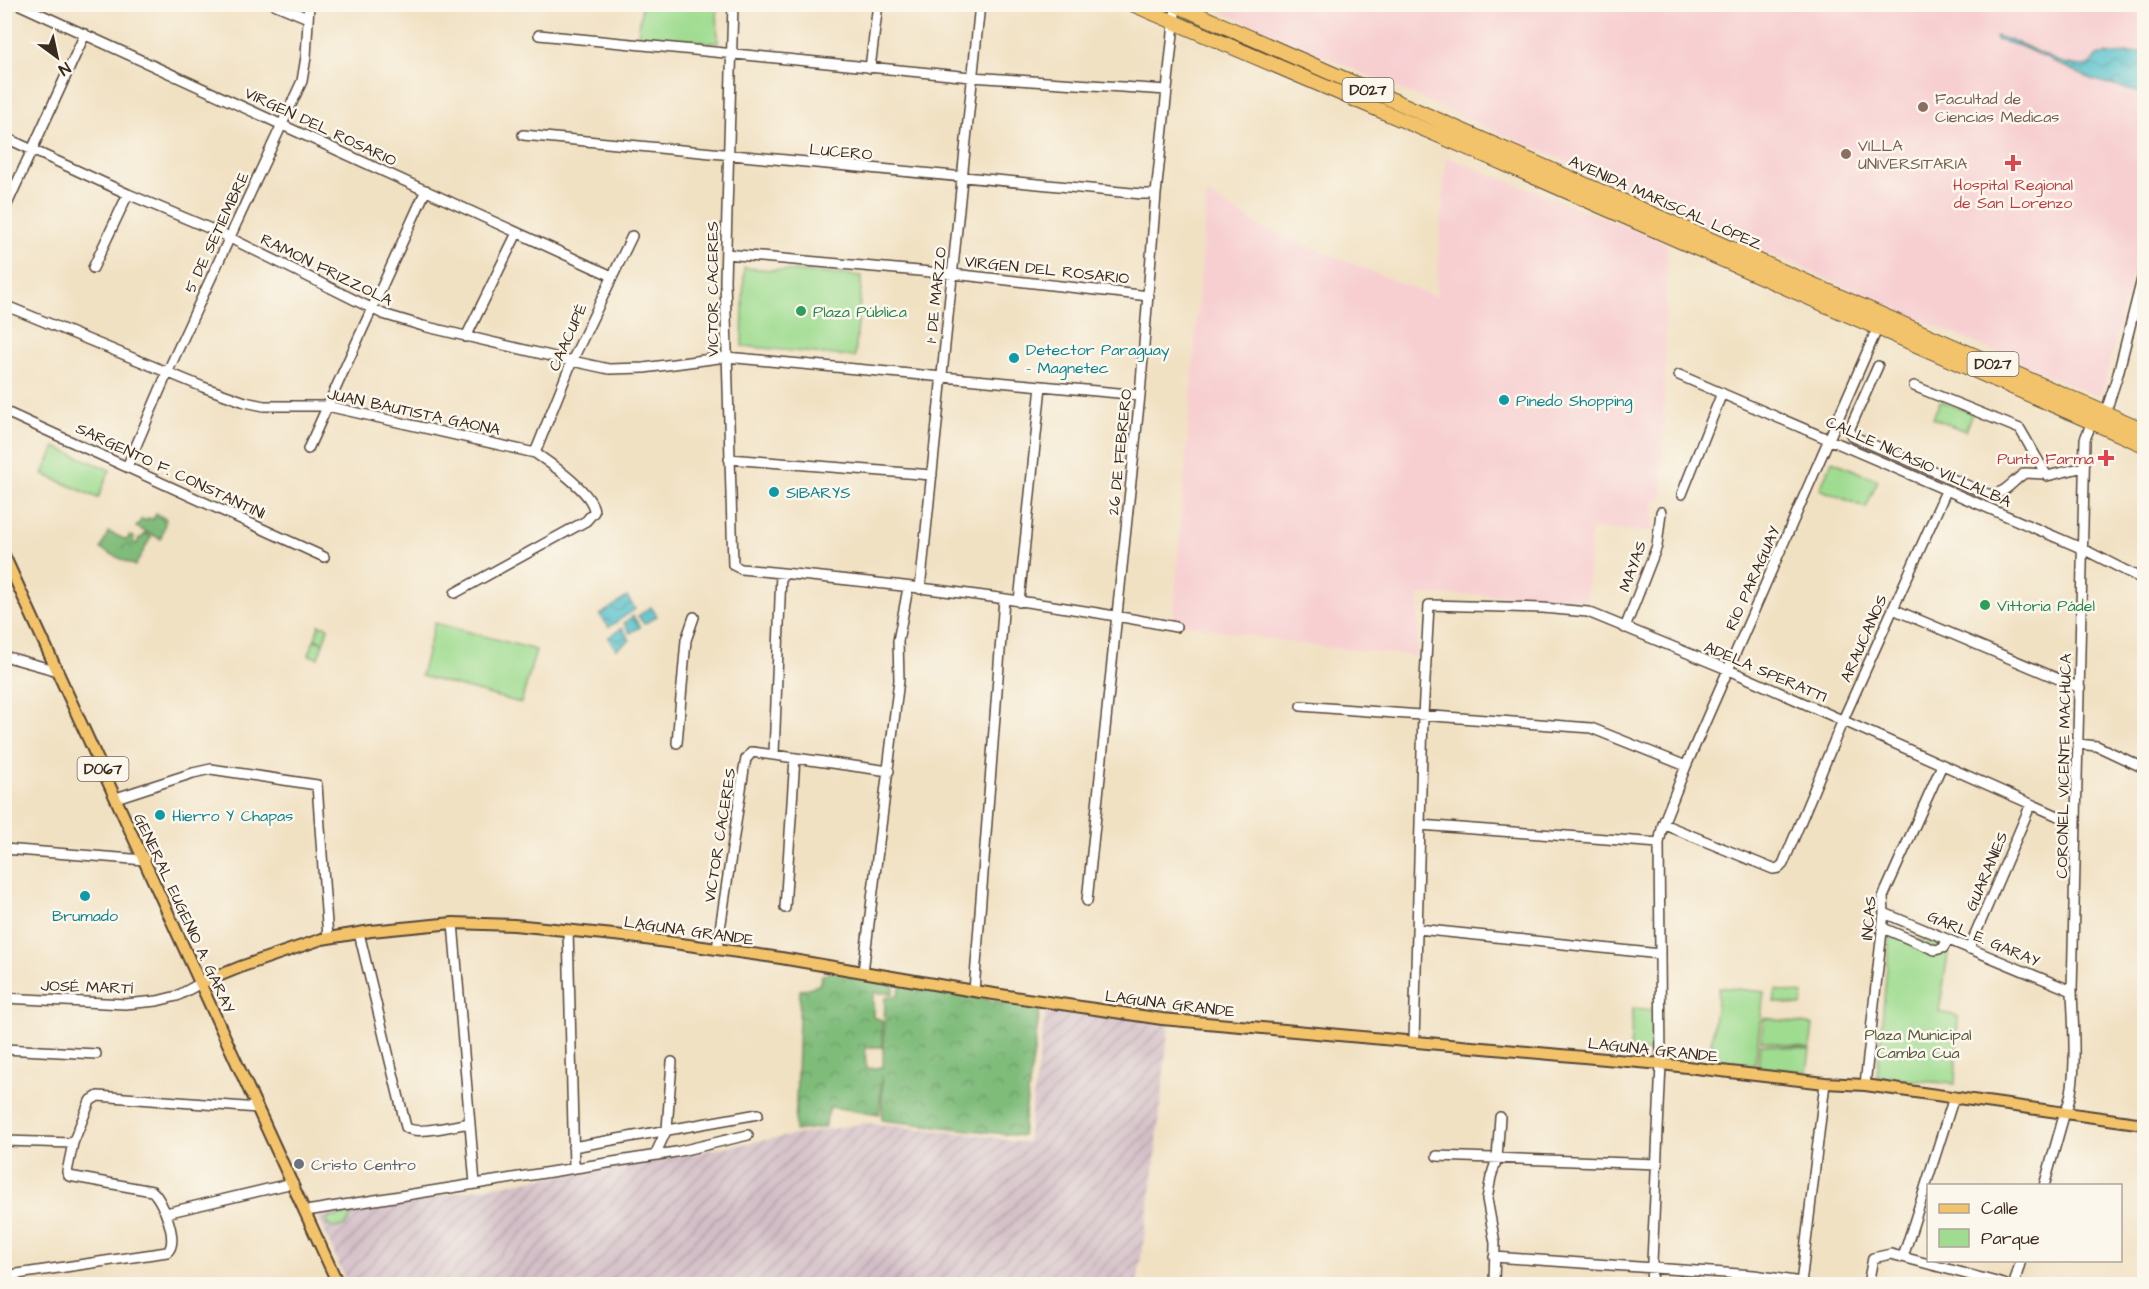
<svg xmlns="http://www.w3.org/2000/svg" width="2149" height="1289" font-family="'Architects Daughter',sans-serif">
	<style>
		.built { fill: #f7cfd1 }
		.industrial { fill: url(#industrial-furrows) }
		.grass { fill: url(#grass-tufts); stroke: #6d8357; stroke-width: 1.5 }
		.forest { fill: url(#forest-crowns); stroke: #5d734c; stroke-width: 1.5 }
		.green { fill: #9fdc90; stroke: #6d8357; stroke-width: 1.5 }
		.water { fill: url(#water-waves); stroke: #467574; stroke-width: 1.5 }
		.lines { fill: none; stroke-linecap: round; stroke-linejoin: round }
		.minor-casing { stroke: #564537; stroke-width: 12 }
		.major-casing { stroke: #564537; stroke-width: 14 }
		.highway-casing { stroke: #564537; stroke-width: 16 }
		.minor { stroke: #fff; stroke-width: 9 }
		.major { stroke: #f2c36a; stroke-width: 10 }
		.highway { stroke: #f2c36a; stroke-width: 14 }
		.education-dot { fill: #8d6e63; stroke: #fbf7ec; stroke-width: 2 }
		.health-dot { fill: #e0444e; stroke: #fbf7ec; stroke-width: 2 }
		.leisure-dot { fill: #2e9e5b; stroke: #fbf7ec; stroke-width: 2 }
		.culture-dot { fill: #0f9aa8; stroke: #fbf7ec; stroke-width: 2 }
		.worship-dot { fill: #6b7280; stroke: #fbf7ec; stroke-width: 2 }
		.labels { text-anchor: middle; stroke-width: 5; stroke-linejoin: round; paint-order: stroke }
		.shield { fill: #fbf7ec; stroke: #75685c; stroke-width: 1.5 }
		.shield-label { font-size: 15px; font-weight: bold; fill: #3b2a1e }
		.education-label { font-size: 16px; fill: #785e54; stroke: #fbf7ec; text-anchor: start }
		.street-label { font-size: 16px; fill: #3b2a1e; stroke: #fbf7ec }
		.health-label { font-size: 16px; fill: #be3a42; stroke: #fbf7ec }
		.leisure-label { font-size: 16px; fill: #27864d; stroke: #fbf7ec; text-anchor: start }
		.culture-label { font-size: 16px; fill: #0d838f; stroke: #fbf7ec; text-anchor: start }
		.park-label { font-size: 16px; fill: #54563a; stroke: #fbf7ec }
		.worship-label { font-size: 16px; fill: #5b616d; stroke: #fbf7ec; text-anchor: start }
	</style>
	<defs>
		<pattern id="industrial-furrows" width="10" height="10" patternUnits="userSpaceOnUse" patternTransform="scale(1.5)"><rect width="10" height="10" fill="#d2bdc6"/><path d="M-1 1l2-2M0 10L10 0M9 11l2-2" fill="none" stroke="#ac9aa0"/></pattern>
		<pattern id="grass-tufts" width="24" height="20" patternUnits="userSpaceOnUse" patternTransform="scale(1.5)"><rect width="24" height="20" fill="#9fdc90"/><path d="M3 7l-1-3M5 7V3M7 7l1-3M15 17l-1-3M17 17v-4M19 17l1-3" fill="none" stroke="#8abd7c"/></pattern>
		<pattern id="forest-crowns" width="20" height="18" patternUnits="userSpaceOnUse" patternTransform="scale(1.5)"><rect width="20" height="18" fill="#7fbc7a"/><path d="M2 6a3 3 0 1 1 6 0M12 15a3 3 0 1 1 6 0" fill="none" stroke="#699963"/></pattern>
		<pattern id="water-waves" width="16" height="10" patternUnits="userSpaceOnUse" patternTransform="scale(1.5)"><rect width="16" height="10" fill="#52c0ca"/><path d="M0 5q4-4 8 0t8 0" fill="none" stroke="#459ca3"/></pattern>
	</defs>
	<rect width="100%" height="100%" fill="#fbf7ec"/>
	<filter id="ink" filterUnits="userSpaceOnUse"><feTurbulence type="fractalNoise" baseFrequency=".0167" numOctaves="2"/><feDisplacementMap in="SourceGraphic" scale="12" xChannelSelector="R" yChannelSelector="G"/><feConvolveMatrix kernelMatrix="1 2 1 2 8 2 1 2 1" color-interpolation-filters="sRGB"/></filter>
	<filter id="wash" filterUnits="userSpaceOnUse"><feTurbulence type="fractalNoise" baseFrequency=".008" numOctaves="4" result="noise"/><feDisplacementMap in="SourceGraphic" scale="24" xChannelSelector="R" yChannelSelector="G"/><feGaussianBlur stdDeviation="1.35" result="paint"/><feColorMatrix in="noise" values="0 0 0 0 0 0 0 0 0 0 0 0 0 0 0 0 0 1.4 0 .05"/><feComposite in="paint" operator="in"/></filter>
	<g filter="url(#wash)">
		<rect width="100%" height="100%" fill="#f1e1c3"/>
		<path class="built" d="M1206,5h938v221l-42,167 -6,3 -424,-185 1,-3z
			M1446,157l221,86 -5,255 -8,2 -1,31 -62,-2 -5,71 -85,-5h-82l-2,61 -104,-10 -140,-24 34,-428 55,34 174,69z"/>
		<path class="industrial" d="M1047,1002l122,21 -15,147 -17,114h-790l-29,-68 548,-93 122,13 26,6h13z"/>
		<path class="grass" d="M1181,14l369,162 1,1 -2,1 -369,-161z"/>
		<path class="forest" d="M156,514l10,5 -5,20 -25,-12 6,-8 4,2 2,-3 5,1z
			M108,532l19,8 2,-4 5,1 -1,6 4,1 2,-6h3l3,-5 6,4 -16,29 -34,-17z
			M834,971l61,10 -2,12h-20v24l9,3v27h-17l1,22 17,-2 2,-69 13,-3 3,-12 139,26 -18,127 -140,-16v-45l-3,39 -49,-7 -6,20 -29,4 5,-141 19,-5 3,-10z"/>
		<path class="green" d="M642,5h75l1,38 -80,-7z
			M744,268l118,8 -7,81 -113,-11z
			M1940,401l32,12 -7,18 -32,-13z
			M55,447l55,23 -12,28 -55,-24z
			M1832,461l46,19 -12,28 -46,-19z
			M435,623l101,27 -15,53 -100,-27z
			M319,625l9,2 -4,15 -9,-3z
			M314,640l9,3 -5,15 -9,-3z
			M1890,932l59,16 -10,64 19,4 -3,68 -78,-7z
			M1719,987l45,5 -9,73 -46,-6z
			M1776,990l27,4 -2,12 -27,-4z
			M1633,1008l21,2 -3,42 -21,-2z
			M1764,1018l49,7 -3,24 -49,-8z
			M1760,1044l50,6 -3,22 -49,-5z
			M350,1214h3l-8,12 -12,2 -7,-4 3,-6z"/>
		<path class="water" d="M1996,36c8,3 19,5 27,9 20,9 43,24 67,20l4,-7 5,-3 45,-3v42l-53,-15 -71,-33 -24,-6z
			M627,597l8,12 -26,18 -9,-12z
			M651,607l6,9 -13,8 -6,-8z
			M633,616l7,11 -10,6 -6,-10z
			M622,628l8,12 -14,9 -8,-11z"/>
	</g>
	<g filter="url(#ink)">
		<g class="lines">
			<defs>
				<path id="minor" d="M18,4l594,272
					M274,4l34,14
					M733,4l-8,276 8,285 8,4c145,14 291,30 435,58
					M539,35l432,42 196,13
					M870,68l8,-64
					M523,135l619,59h14
					M4,137l124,57 90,38 165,82 40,12 149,35 37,8 35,-1 82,-11 414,38
					M4,211l81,-177
					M726,254l227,20 196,22
					M93,268l35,-74
					M4,305l199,82 42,15 19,4h63l208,47c15,10 59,40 59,59l-8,9 -131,72
					M466,337l51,-104
					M1878,366l-28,62 -1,3 3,5 135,58c18,2 25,-13 38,-21l19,1
					M1679,375l402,173 63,32
					M1914,386l106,43 27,47 37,-9
					M4,411l320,146
					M308,449l118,-259
					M535,453l37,-92 60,-125
					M729,459l203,16
					M127,467l41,-96 134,-290 4,-24 3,-53
					M1682,494l40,-101
					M920,589l60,-585
					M1019,602l22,-216
					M1893,609l187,79
					M1625,628l32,-82 4,-34
					M4,656l54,15
					M1301,706l290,22 95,38
					M677,743l9,-103 8,-23
					M2078,744l19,2 47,22
					M774,754l7,-181
					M116,798l77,-25 18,-4 106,16 11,153
					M1663,824l110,45 6,-1 4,-4 60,-144 103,-229
					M1420,825l239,18
					M4,849l141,11
					M1087,901l53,-506 16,-201 20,-189
					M785,908l10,-150
					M1884,913l188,78
					M453,923l22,261
					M1883,928l52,22 8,-2 5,-8
					M1418,929l242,25
					M568,930l6,237
					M359,933l47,194c9,9 50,-2 64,-4
					M717,949l27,-180 2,-10 6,-7 137,19
					M1969,949l62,-145
					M863,972l36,-292 -1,-39 10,-53
					M974,991l30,-392
					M4,998l121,6 32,-3 20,-5 24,-13
					M1414,1041l9,-325 6,-111 114,3 45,4 141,58 347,154
					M4,1049l92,5
					M1865,1085l19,-172 -1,-16 59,-132
					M4,1141l69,2
					M573,1147l185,-33
					M655,1155l12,-26 5,-67
					M1437,1156l221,8
					M2044,1186l21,-74c14,-28 8,-88 7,-121l13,-552 7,-17 16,-17 10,-31 26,-103
					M306,1211l370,-59 72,-17
					M166,1213l127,-30
					M1494,1257l260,18 47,7
					M1903,1257l51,-160
					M4,1276l163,-24c13,-9 -4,-52 -15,-61l-83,-15 -2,-4 6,-29 17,-42 8,-5 160,12
					M1494,1284l1,-41 -8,-44 4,-22 6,-19 3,-41
					M1651,1284l10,-220 -2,-221 4,-19 23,-58 192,-439
					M1801,1284l24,-201
					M1868,1284l5,-26 18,-4 113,30
					M2014,1284l7,-24"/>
				<path id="major" d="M4,555l334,729
					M201,983l42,-17 79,-27 49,-8 82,-8 61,2 110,11 157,22 193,33 188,28 499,45 164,19 40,2 279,39"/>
				<path id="highway" d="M1132,4l359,154 653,287
					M1174,4l970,426"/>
			</defs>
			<use href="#minor" class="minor-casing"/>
			<use href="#major" class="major-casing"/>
			<use href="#highway" class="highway-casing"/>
			<use href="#minor" class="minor"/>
			<use href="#major" class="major"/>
			<use href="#highway" class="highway"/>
		</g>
	</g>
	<g class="education-dot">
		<circle cx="1923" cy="107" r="6"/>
		<circle cx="1846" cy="154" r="6"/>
	</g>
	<g class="health-dot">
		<path d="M2010 154h6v6h6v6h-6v6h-6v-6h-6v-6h6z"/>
		<path d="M2103 449h6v6h6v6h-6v6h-6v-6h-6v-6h6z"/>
	</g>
	<g class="leisure-dot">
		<circle cx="801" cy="311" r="6"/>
		<circle cx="1985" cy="605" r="6"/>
	</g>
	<g class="culture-dot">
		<circle cx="1014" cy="358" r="6"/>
		<circle cx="1504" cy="400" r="6"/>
		<circle cx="774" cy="492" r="6"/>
		<circle cx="160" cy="815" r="6"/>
		<circle cx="85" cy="896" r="6"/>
	</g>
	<circle class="worship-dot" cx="299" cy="1164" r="6"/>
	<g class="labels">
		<g class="shield">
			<rect x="1342.5" y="78" width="51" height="24" rx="4.5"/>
			<rect x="1967.5" y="352" width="51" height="24" rx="4.5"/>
			<rect x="77.5" y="757" width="51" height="24" rx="4.5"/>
		</g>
		<g class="shield-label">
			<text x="1368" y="95">D027</text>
			<text x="1993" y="369">D027</text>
			<text x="103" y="774">D067</text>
		</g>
		<g class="education-label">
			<text x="1935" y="104">Facultad de<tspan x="1935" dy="18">Ciencias Medicas</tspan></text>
			<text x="1858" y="151">VILLA<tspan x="1858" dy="18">UNIVERSITARIA</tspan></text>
		</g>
		<g class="street-label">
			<text transform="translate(321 126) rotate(25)" y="6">VIRGEN DEL ROSARIO</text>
			<text transform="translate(841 151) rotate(5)" y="6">LUCERO</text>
			<text transform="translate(1666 202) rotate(24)" y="6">AVENIDA MARISCAL LÓPEZ</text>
			<text transform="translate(216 232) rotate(-65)" y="6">5 DE SETIEMBRE</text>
			<text transform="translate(327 269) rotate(26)" y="6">RAMON FRIZZOLA</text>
			<text transform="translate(1047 269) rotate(6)" y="6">VIRGEN DEL ROSARIO</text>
			<text transform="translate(712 289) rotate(-90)" y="6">VICTOR CACERES</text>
			<text transform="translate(935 295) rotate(-84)" y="6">1° DE MARZO</text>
			<text transform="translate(567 337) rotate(-66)" y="6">CAACUPÉ</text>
			<text transform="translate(414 411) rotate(12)" y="6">JUAN BAUTISTA GAONA</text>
			<text transform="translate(1119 452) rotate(-84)" y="6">26 DE FEBRERO</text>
			<text transform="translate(1919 461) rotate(24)" y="6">CALLE NICASIO VILLALBA</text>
			<text transform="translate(171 470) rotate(25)" y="6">SARGENTO F. CONSTANTINI</text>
			<text transform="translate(1632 566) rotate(-70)" y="6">MAYAS</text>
			<text transform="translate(1752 578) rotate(-66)" y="6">RÍO PARAGUAY</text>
			<text transform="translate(1863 638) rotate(-66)" y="6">ARAUCANOS</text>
			<text transform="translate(1766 671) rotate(23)" y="6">ADELA SPERATTI</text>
			<text transform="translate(2063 766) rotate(-89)" y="6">CORONEL VICENTE MACHUCA</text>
			<text transform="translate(719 835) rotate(-81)" y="6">VICTOR CACERES</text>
			<text transform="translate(1986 871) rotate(-67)" y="6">GUARANIES</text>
			<text transform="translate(185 913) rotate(65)" y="6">GENERAL EUGENIO A. GARAY</text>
			<text transform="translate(1868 918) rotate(-85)" y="6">INCAS</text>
			<text transform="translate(689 930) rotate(8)" y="6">LAGUNA GRANDE</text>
			<text transform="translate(1984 938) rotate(23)" y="6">GARL E. GARAY</text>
			<text transform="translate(87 986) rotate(2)" y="6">JOSÉ MARTÍ</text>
			<text transform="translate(1170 1003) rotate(7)" y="6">LAGUNA GRANDE</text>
			<text transform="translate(1653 1049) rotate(6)" y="6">LAGUNA GRANDE</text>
		</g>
		<g class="health-label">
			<text x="2013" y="190">Hospital Regional<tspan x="2013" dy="18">de San Lorenzo</tspan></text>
			<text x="2094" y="464" text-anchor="end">Punto Farma</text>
		</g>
		<g class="leisure-label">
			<text x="813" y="317">Plaza Pública</text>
			<text x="1997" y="611">Vittoria Pádel</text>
		</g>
		<g class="culture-label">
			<text x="1026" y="355">Detector Paraguay<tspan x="1026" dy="18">- Magnetec</tspan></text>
			<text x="1516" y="406">Pinedo Shopping</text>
			<text x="786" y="498">SIBARYS</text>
			<text x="172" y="821">Hierro Y Chapas</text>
			<text x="85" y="921" text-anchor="middle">Brumado</text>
		</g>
		<g class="park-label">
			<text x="1918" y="1040">Plaza Municipal<tspan x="1918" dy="18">Camba Cua</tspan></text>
		</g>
		<g class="worship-label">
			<text x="311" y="1170">Cristo Centro</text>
		</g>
	</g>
	<rect width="2149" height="1289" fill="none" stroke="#fbf7ec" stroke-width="24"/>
	<rect x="1927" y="1184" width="195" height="78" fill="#fbf7ec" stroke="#aea59a" stroke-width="1.5"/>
	<rect x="1939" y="1204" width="30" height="9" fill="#f2c36a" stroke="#aea59a" stroke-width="1.5"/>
	<text x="1981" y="1214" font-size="18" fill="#3b2a1e">Calle</text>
	<rect x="1939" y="1229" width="30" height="18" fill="#9fdc90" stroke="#aea59a" stroke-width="1.5"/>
	<text x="1981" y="1244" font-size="18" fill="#3b2a1e">Parque</text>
	<g transform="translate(57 57) rotate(147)" stroke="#fbf7ec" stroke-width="4.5" paint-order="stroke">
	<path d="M0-4.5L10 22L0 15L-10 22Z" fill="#3b2a1e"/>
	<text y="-9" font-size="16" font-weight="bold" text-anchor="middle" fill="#3b2a1e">N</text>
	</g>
</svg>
